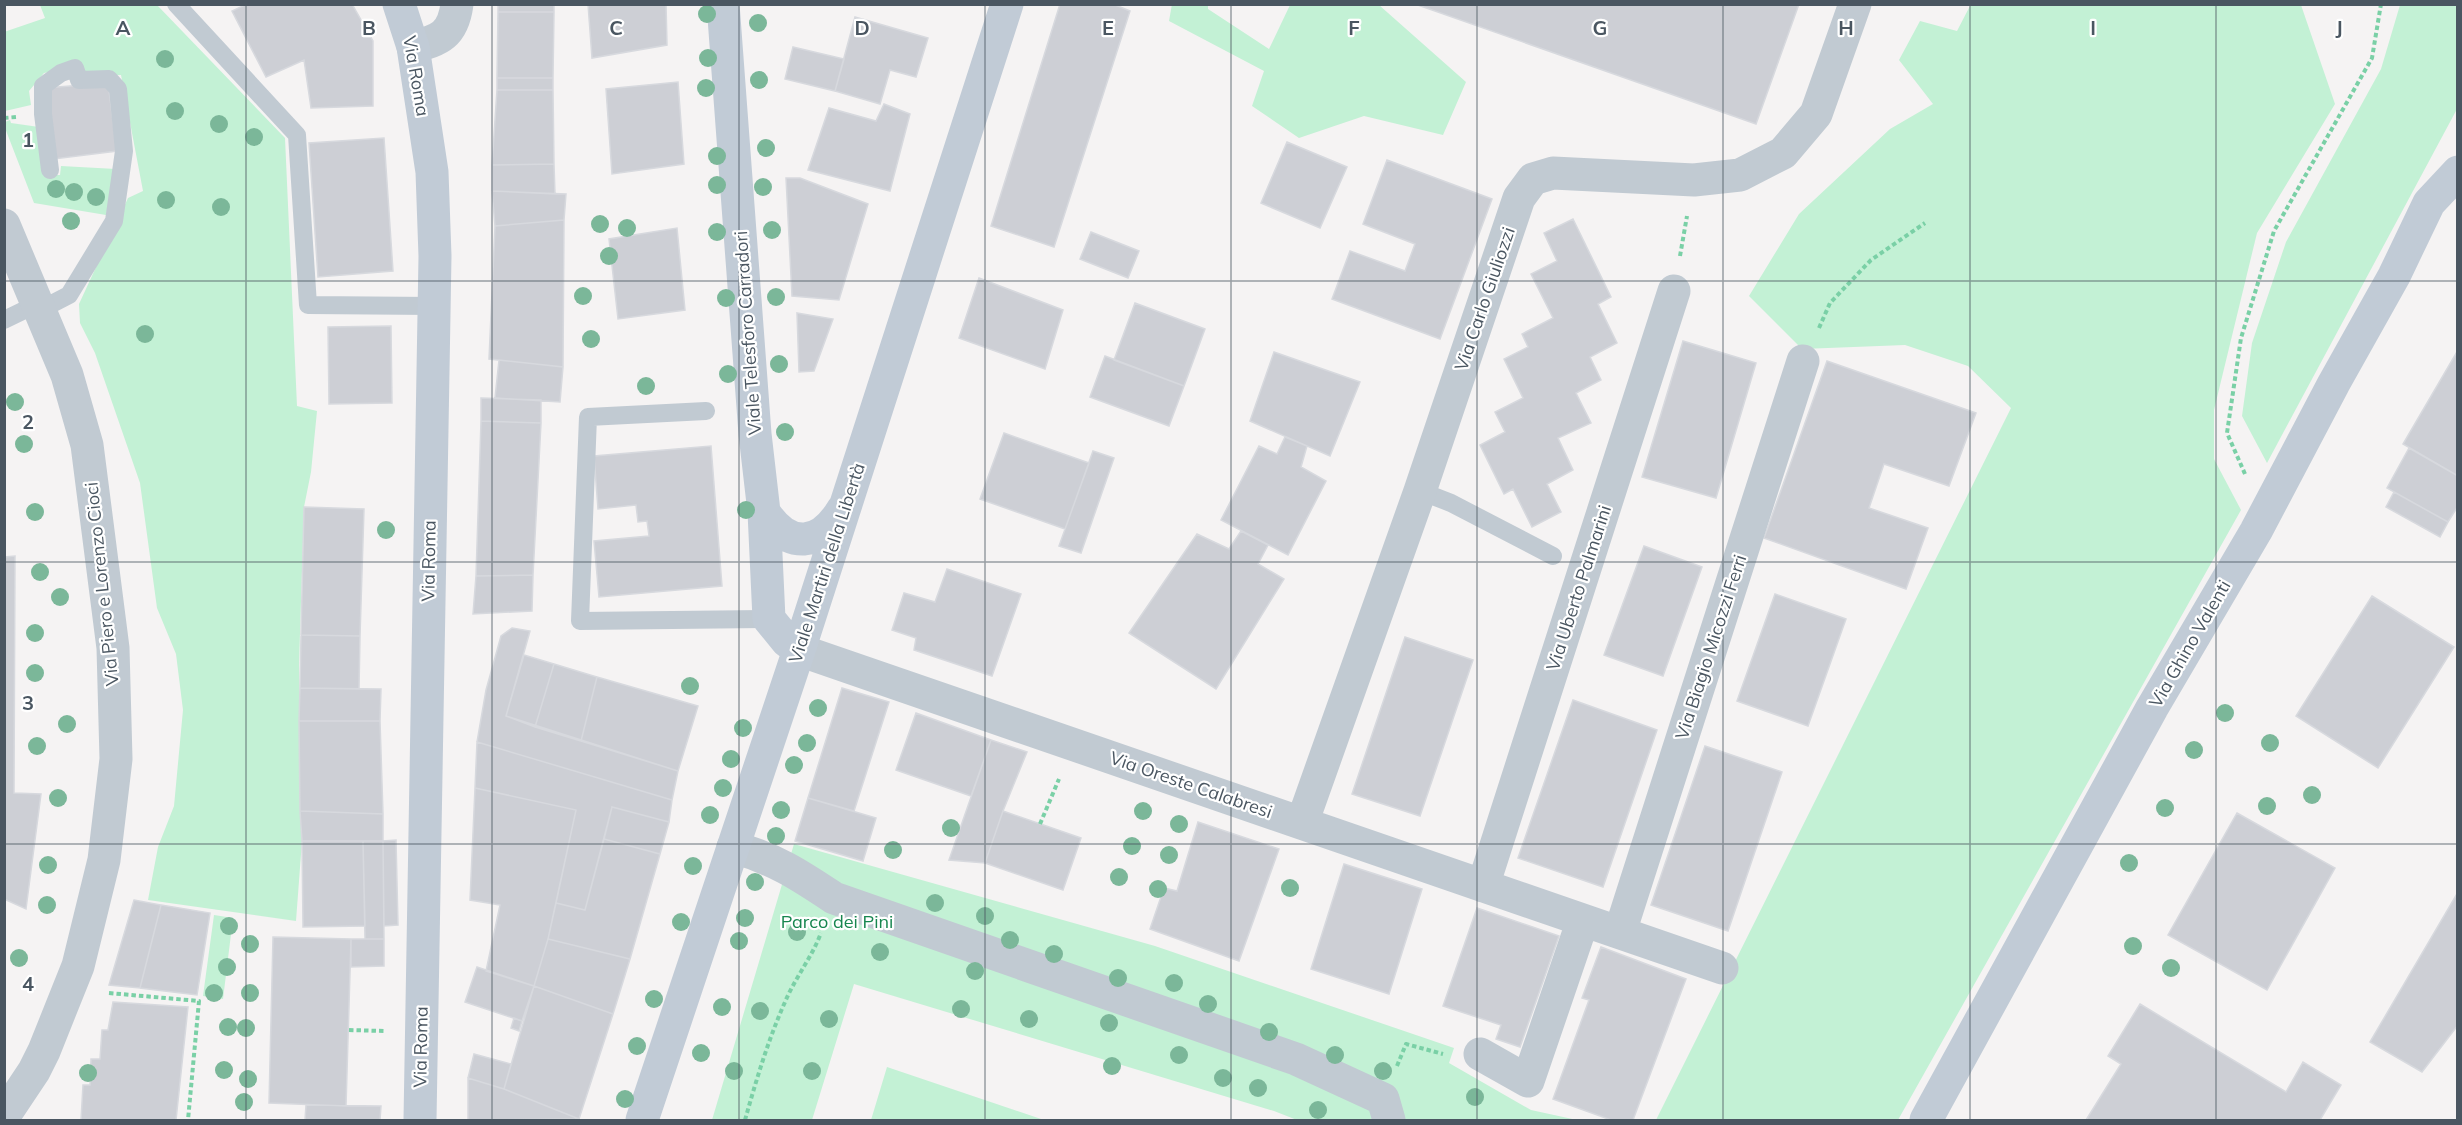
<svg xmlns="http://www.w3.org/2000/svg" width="2462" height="1125" font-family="Mulish,sans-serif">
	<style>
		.green { fill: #c3f1d5 }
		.building { fill: #cdcfd5; stroke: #d7d9de; stroke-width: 1.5 }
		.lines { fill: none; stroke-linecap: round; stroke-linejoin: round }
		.path { stroke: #7ad0a6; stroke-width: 4; stroke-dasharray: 4.5 3; stroke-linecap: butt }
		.lane { stroke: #c1cad2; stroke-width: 18 }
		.street { stroke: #c1cad2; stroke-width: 33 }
		.secondary { stroke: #c1cbd6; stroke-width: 33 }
		.tree { fill: #7bb799 }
		.grid { fill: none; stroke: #4a5661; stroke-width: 1.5; stroke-opacity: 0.55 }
		.labels { text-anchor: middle; stroke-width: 4.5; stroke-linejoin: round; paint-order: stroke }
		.street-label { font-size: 18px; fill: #4a5661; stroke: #fff }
		.park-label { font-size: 18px; fill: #17864f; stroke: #fff }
		.grid-label { font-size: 20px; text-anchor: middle; font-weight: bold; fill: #4a5661; stroke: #fff; stroke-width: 4.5; stroke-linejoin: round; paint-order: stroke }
	</style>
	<rect width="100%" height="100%" fill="#f5f3f3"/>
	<path class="green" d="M1172,4l36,1v4l61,40 21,-44h89l87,77 -23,53 -79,-19 -65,22 -47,-32 12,-35 -95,-50z
		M1971,4l330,1 34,99 -78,129 -43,177v49l27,51 -343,610h-242l355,-712 -43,-42 -63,-21 -103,4 -53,-53 50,-82 91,-85 43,-25 -34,-44 21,-39 37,10z
		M40,5h117l128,133 12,268 20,5 -6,61 -7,35 -5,158 3,176 -6,80 -148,-21 10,-53 16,-41 9,-96 -7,-56 -19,-46 -17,-125 -45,-130 -15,-30 -1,-19 49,-106 15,-7 -22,-116 -39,1 -2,-10 -36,7 -15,18 2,14 -26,6 -1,-79 41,-14z
		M2400,5h57v104l-190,354 -25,-47 10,-73 34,-101 95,-173z
		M10,120l1,3 28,4 7,48h14l1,-9 55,3 -10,46 -72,-12 -29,-75v-6z
		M794,844l361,102 299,102 -5,15 82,47 46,10h-280l-23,-9 -420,-127 -42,136h-100z
		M214,915l19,3 -10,81 -20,-3z
		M887,1067l157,53h-173z"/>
	<path class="building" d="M247,4h105l21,37v65l-62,2 -7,-48 -38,17 -34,-66z
		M498,4h56v8h-56z
		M588,4h78l1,41 -75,13z
		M1060,4h53l17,7 -76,236 -63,-21z
		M1415,4h384l-43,120z
		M498,12h56l-1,66h-56z
		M855,17l73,21 -12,39 -26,-7 -10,34 -45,-13z
		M793,47l51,12 -9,32 -50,-12z
		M497,78h56v12h-56z
		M678,82l6,82 -72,10 -6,-85z
		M108,83l9,68 -63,8 -9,-71z
		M497,90h56l1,74 -62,1z
		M884,104l26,10 -20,77 -82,-21 21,-62 47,13z
		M384,138l9,133 -75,6 -9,-134z
		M1287,142l60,25 -27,61 -59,-25z
		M1387,160l105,39 -52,140 -108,-40 18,-48 55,20 10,-27 -52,-20z
		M554,164l1,30 -63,-3v-26z
		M786,178h14l68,26 -29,96 -47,-4z
		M492,191l74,3 -2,26 -69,6z
		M1573,219l38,78 -13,7 19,39 -27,14 11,23 -25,13 15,30 -33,15 15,32 -26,14 14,28 -29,15 -19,-38 -9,5 -24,-49 25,-13 -10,-20 28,-14 -19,-39 24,-12 -6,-13 31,-16 -22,-44 26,-13 -13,-28z
		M564,220l-1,147 -74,-8 6,-133z
		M677,228l8,82 -67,9 -9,-80z
		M1091,232l48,19 -11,27 -48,-19z
		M979,278l84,32 -18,59 -86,-31z
		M1135,303l70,26 -21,57 -70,-26z
		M797,313l36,6 -19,52 -15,1z
		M391,326l1,77 -63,1 -1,-77z
		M1683,341l73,22 -40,135 -74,-21z
		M2458,350v126l-55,-32z
		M1274,352l86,30 -30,74 -80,-35z
		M1105,356l79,30 -15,40 -79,-29z
		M499,360l64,7 -3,35 -65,-4z
		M1827,361l149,52 -27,73 -65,-22 -15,44 59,20 -22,61 -142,-51z
		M481,398l60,2v23l-60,-2z
		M481,421l60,2 -8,152 -57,1z
		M1004,433l85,30 -24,66 -85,-30z
		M1285,437l22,9 -6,21 25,14 -38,74 -67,-35 38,-74 18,8z
		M711,446l11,140 -123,11 -5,-56 55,-5 -2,-15 -9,1 -2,-17 -38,4 -4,-53z
		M2409,448l49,28v30l-10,16 -61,-34z
		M1093,451l21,7 -33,95 -22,-7z
		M2394,492l54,30 -8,15 -54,-30z
		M304,507l60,2 -4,127 -59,-1z
		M1241,531l27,14 -10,19 26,15 -68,110 -87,-56 68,-99 32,15z
		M1644,546l58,21 -39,109 -59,-21z
		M15,556l-1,237 27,1 -15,115 -22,-10v-342z
		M947,569l74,25 -29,82 -78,-26 2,-12 -24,-8 12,-37 31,9z
		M533,575l-1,36 -59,3 3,-38z
		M1775,594l71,25 -38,107 -71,-25z
		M2372,596l82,51 -76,121 -82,-52z
		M512,628l18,3 -24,85 172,55 -6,29 -195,-58 9,-52 15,-54z
		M301,635l59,1 -1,53 -59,-1z
		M1405,637l68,23 -53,156 -68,-22z
		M524,655l30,9 -19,63 -29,-11z
		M554,664l43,13 -16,64 -46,-14z
		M597,677l101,29 -20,65 -97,-30z
		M300,688l81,1 -1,32h-81z
		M842,688l47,14 -35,109 -46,-13z
		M1573,700l84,30 -54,157 -85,-29z
		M916,713l75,27 -20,56 -75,-26z
		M299,721h81l3,93 -83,-3z
		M991,740l36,12 -24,59 -18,52 -36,-3z
		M477,742l195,58 -3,22 -57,-15 -27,103 -29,-7 20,-93 -101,-22z
		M1705,746l77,26 -54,159 -77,-26z
		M475,788l101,22 -28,129 -14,47 -48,-15 14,-66 -30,-5z
		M808,798l68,20 -13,43 -68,-20z
		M612,807l57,15 -9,32 -56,-15z
		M300,811l83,3v27h-81z
		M1003,811l78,27 -18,52 -78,-27z
		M2237,813l98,55 -68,122 -99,-55z
		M1198,822l81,27 -40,112 -89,-32 14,-41 13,3z
		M604,839l56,15 -30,105 -82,-20 8,-36 29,7z
		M396,840l2,85 -14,1 -1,-85z
		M302,841h61l2,85 -62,1z
		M363,841h20l1,98h-19z
		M1344,864l78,25 -33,105 -78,-25z
		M2458,892v133l-36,47 -52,-30z
		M134,900l27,5 -21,83 -31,-3z
		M161,905l49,8 -13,82 -57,-7z
		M1477,908l82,28 -39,111 -24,-8 5,-14 -58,-19z
		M273,937l78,2 -5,167 -77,-3z
		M351,939h33v27l-33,1z
		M548,939l82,20 -17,55 -79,-28z
		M1601,947l85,32 -53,141h-22l-58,-21 36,-99 -7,-2z
		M477,967l57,19 -12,35 -57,-19z
		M534,986l79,28 -34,105 -75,-30z
		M113,1002l75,5 -12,113h-95l2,-35h7l1,-26h9l2,-29h6z
		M2140,1004l146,88 17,-30 38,23 -21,35h-234l35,-56 -13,-8z
		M514,1018l8,3 -3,10 -8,-3z
		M474,1054l37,10 -7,25 -36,-11z
		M468,1078l36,11 75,30 -111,1z
		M306,1105l75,1 -1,14h-75z"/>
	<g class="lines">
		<path class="path" d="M4,118l12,-1
			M1680,256l7,-40
			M1819,328l11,-25 41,-43 54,-37
			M2245,474l-18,-41 14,-95 33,-107 98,-173 9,-54
			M1040,824l19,-45
			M109,993l90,8 -11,119
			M349,1030l35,1
			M1397,1066l9,-22 37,10
			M745,1120c11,-39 23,-80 40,-118 10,-24 27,-45 36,-69"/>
		<path class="lane" d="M176,4l121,131 11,170 126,1
			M40,310l29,-15 45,-74 10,-70 -6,-62 -9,-10 -30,1 -4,-12 -14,5 -18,13v28l7,56
			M4,320l33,-16
			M706,411l-118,6 -8,204 189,-2
			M1420,491l31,12 102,53"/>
		<path class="street" d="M413,47c27,-7 40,-12 44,-43
			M4,225l63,150 20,70 26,203 3,111 -12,101 -26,106 -34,85 -10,20 -30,45
			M799,650l923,318
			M1302,823l118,-332 99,-293 14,-19 20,-6 141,7 46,-5 43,-22 33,-39 39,-110
			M733,847c42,12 65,27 101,51l462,161 87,40 6,21
			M1483,886l191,-595
			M1620,932l183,-571
			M1480,1054l48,27 55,-161"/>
		<path class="secondary" d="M399,4l14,43 19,125 3,84 -15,864
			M723,4l32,430 9,78 5,107 18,22 12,9
			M764,512c25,38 56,35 79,-3
			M642,1120l157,-470 208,-646
			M1926,1120l226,-412 104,-177 78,-148 60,-107 35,-73 29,-31"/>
	</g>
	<g class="tree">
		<circle cx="707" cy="14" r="9"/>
		<circle cx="758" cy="23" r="9"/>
		<circle cx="708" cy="58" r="9"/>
		<circle cx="165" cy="59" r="9"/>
		<circle cx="759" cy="80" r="9"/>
		<circle cx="706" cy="88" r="9"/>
		<circle cx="175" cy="111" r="9"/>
		<circle cx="219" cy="124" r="9"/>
		<circle cx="254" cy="137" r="9"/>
		<circle cx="766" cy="148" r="9"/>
		<circle cx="717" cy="156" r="9"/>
		<circle cx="717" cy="185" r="9"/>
		<circle cx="763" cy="187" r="9"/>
		<circle cx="56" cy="189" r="9"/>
		<circle cx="74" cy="192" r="9"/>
		<circle cx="96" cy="197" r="9"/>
		<circle cx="166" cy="200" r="9"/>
		<circle cx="221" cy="207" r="9"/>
		<circle cx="71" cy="221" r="9"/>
		<circle cx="600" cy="224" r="9"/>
		<circle cx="627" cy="228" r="9"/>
		<circle cx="772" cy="230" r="9"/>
		<circle cx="717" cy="232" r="9"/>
		<circle cx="609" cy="256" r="9"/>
		<circle cx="583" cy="296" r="9"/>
		<circle cx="776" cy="297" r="9"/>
		<circle cx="726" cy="298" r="9"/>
		<circle cx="145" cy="334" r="9"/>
		<circle cx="591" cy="339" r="9"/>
		<circle cx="779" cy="364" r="9"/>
		<circle cx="728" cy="374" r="9"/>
		<circle cx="646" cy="386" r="9"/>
		<circle cx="15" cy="402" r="9"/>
		<circle cx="785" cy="432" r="9"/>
		<circle cx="24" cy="444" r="9"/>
		<circle cx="746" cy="510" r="9"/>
		<circle cx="35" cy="512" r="9"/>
		<circle cx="386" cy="530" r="9"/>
		<circle cx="40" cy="572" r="9"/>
		<circle cx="60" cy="597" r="9"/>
		<circle cx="35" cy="633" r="9"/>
		<circle cx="35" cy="673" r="9"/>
		<circle cx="690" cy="686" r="9"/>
		<circle cx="818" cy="708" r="9"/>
		<circle cx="2225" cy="713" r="9"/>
		<circle cx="67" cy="724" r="9"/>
		<circle cx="743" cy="728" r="9"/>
		<circle cx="807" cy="743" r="9"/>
		<circle cx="2270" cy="743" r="9"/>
		<circle cx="37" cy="746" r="9"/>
		<circle cx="2194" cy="750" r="9"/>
		<circle cx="731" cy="759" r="9"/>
		<circle cx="794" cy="765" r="9"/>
		<circle cx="723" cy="788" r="9"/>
		<circle cx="2312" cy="795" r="9"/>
		<circle cx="58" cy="798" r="9"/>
		<circle cx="2267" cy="806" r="9"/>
		<circle cx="2165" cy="808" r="9"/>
		<circle cx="781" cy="810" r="9"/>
		<circle cx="1143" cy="811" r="9"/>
		<circle cx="710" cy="815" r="9"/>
		<circle cx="1179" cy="824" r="9"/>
		<circle cx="951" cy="828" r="9"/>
		<circle cx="776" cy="836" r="9"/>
		<circle cx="1132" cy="846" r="9"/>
		<circle cx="893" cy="850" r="9"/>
		<circle cx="1169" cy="855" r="9"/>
		<circle cx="2129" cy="863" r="9"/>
		<circle cx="48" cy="865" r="9"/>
		<circle cx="693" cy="866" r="9"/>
		<circle cx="1119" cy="877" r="9"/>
		<circle cx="755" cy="882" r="9"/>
		<circle cx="1290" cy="888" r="9"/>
		<circle cx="1158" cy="889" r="9"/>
		<circle cx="935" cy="903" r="9"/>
		<circle cx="47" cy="905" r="9"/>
		<circle cx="985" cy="916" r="9"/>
		<circle cx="745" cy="918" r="9"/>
		<circle cx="681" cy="922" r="9"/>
		<circle cx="229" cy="926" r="9"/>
		<circle cx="797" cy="932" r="9"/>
		<circle cx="1010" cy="940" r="9"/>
		<circle cx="739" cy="941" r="9"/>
		<circle cx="250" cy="944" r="9"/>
		<circle cx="2133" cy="946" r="9"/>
		<circle cx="880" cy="952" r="9"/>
		<circle cx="1054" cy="954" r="9"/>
		<circle cx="19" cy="958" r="9"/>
		<circle cx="227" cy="967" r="9"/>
		<circle cx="2171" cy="968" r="9"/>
		<circle cx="975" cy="971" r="9"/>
		<circle cx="1118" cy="978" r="9"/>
		<circle cx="1174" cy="983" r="9"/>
		<circle cx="214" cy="993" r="9"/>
		<circle cx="250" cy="993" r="9"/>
		<circle cx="654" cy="999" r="9"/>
		<circle cx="1208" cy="1004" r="9"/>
		<circle cx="722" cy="1007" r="9"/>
		<circle cx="961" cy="1009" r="9"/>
		<circle cx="760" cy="1011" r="9"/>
		<circle cx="829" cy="1019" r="9"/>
		<circle cx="1029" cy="1019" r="9"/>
		<circle cx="1109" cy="1023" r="9"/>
		<circle cx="228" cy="1027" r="9"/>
		<circle cx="246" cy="1028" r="9"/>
		<circle cx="1269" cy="1032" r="9"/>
		<circle cx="637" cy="1046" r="9"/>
		<circle cx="701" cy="1053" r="9"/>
		<circle cx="1179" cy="1055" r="9"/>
		<circle cx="1335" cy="1055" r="9"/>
		<circle cx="1112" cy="1066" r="9"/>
		<circle cx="224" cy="1070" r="9"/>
		<circle cx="734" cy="1071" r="9"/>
		<circle cx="812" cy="1071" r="9"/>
		<circle cx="1383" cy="1071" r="9"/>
		<circle cx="88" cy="1073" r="9"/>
		<circle cx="1223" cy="1078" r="9"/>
		<circle cx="248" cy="1079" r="9"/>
		<circle cx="1258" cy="1088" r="9"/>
		<circle cx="1475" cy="1097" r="9"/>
		<circle cx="625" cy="1099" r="9"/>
		<circle cx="244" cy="1102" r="9"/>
		<circle cx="1318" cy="1110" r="9"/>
	</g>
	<path class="grid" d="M246,4v1116M492,4v1116M739,4v1116M985,4v1116M1231,4v1116M1477,4v1116M1723,4v1116M1970,4v1116M2216,4v1116M4,281h2454M4,562h2454M4,844h2454"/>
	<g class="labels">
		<g class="street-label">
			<text transform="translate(416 76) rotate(80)" y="6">Via Roma</text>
			<text transform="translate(1485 299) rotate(-71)" y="6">Via Carlo Giuliozzi</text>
			<text transform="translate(748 333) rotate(-94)" y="6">Viale Telesforo Carradori</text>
			<text transform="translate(429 561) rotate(-89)" y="6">Via Roma</text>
			<text transform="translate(827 563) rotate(-72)" y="6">Viale Martiri della Libertà</text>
			<text transform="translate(102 584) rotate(-96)" y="6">Via Piero e Lorenzo Cioci</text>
			<text transform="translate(1579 588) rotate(-72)" y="6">Via Uberto Palmarini</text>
			<text transform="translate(2190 644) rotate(-60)" y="6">Via Ghino Valenti</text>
			<text transform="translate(1711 647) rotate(-72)" y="6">Via Biagio Micozzi Ferri</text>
			<text transform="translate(1191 785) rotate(19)" y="6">Via Oreste Calabresi</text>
			<text transform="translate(421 1047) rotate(-89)" y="6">Via Roma</text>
		</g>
		<g class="park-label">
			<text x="837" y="928">Parco dei Pini</text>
		</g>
	</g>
	<g class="grid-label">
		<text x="123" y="35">A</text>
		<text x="369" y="35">B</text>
		<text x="616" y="35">C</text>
		<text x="862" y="35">D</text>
		<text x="1108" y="35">E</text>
		<text x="1354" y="35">F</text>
		<text x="1600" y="35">G</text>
		<text x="1846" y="35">H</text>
		<text x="2093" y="35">I</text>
		<text x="2339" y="35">J</text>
		<text x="28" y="147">1</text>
		<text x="28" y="429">2</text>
		<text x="28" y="710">3</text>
		<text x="28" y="991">4</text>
	</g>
	<rect width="2462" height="1125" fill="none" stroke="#4a5661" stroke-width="12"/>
</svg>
